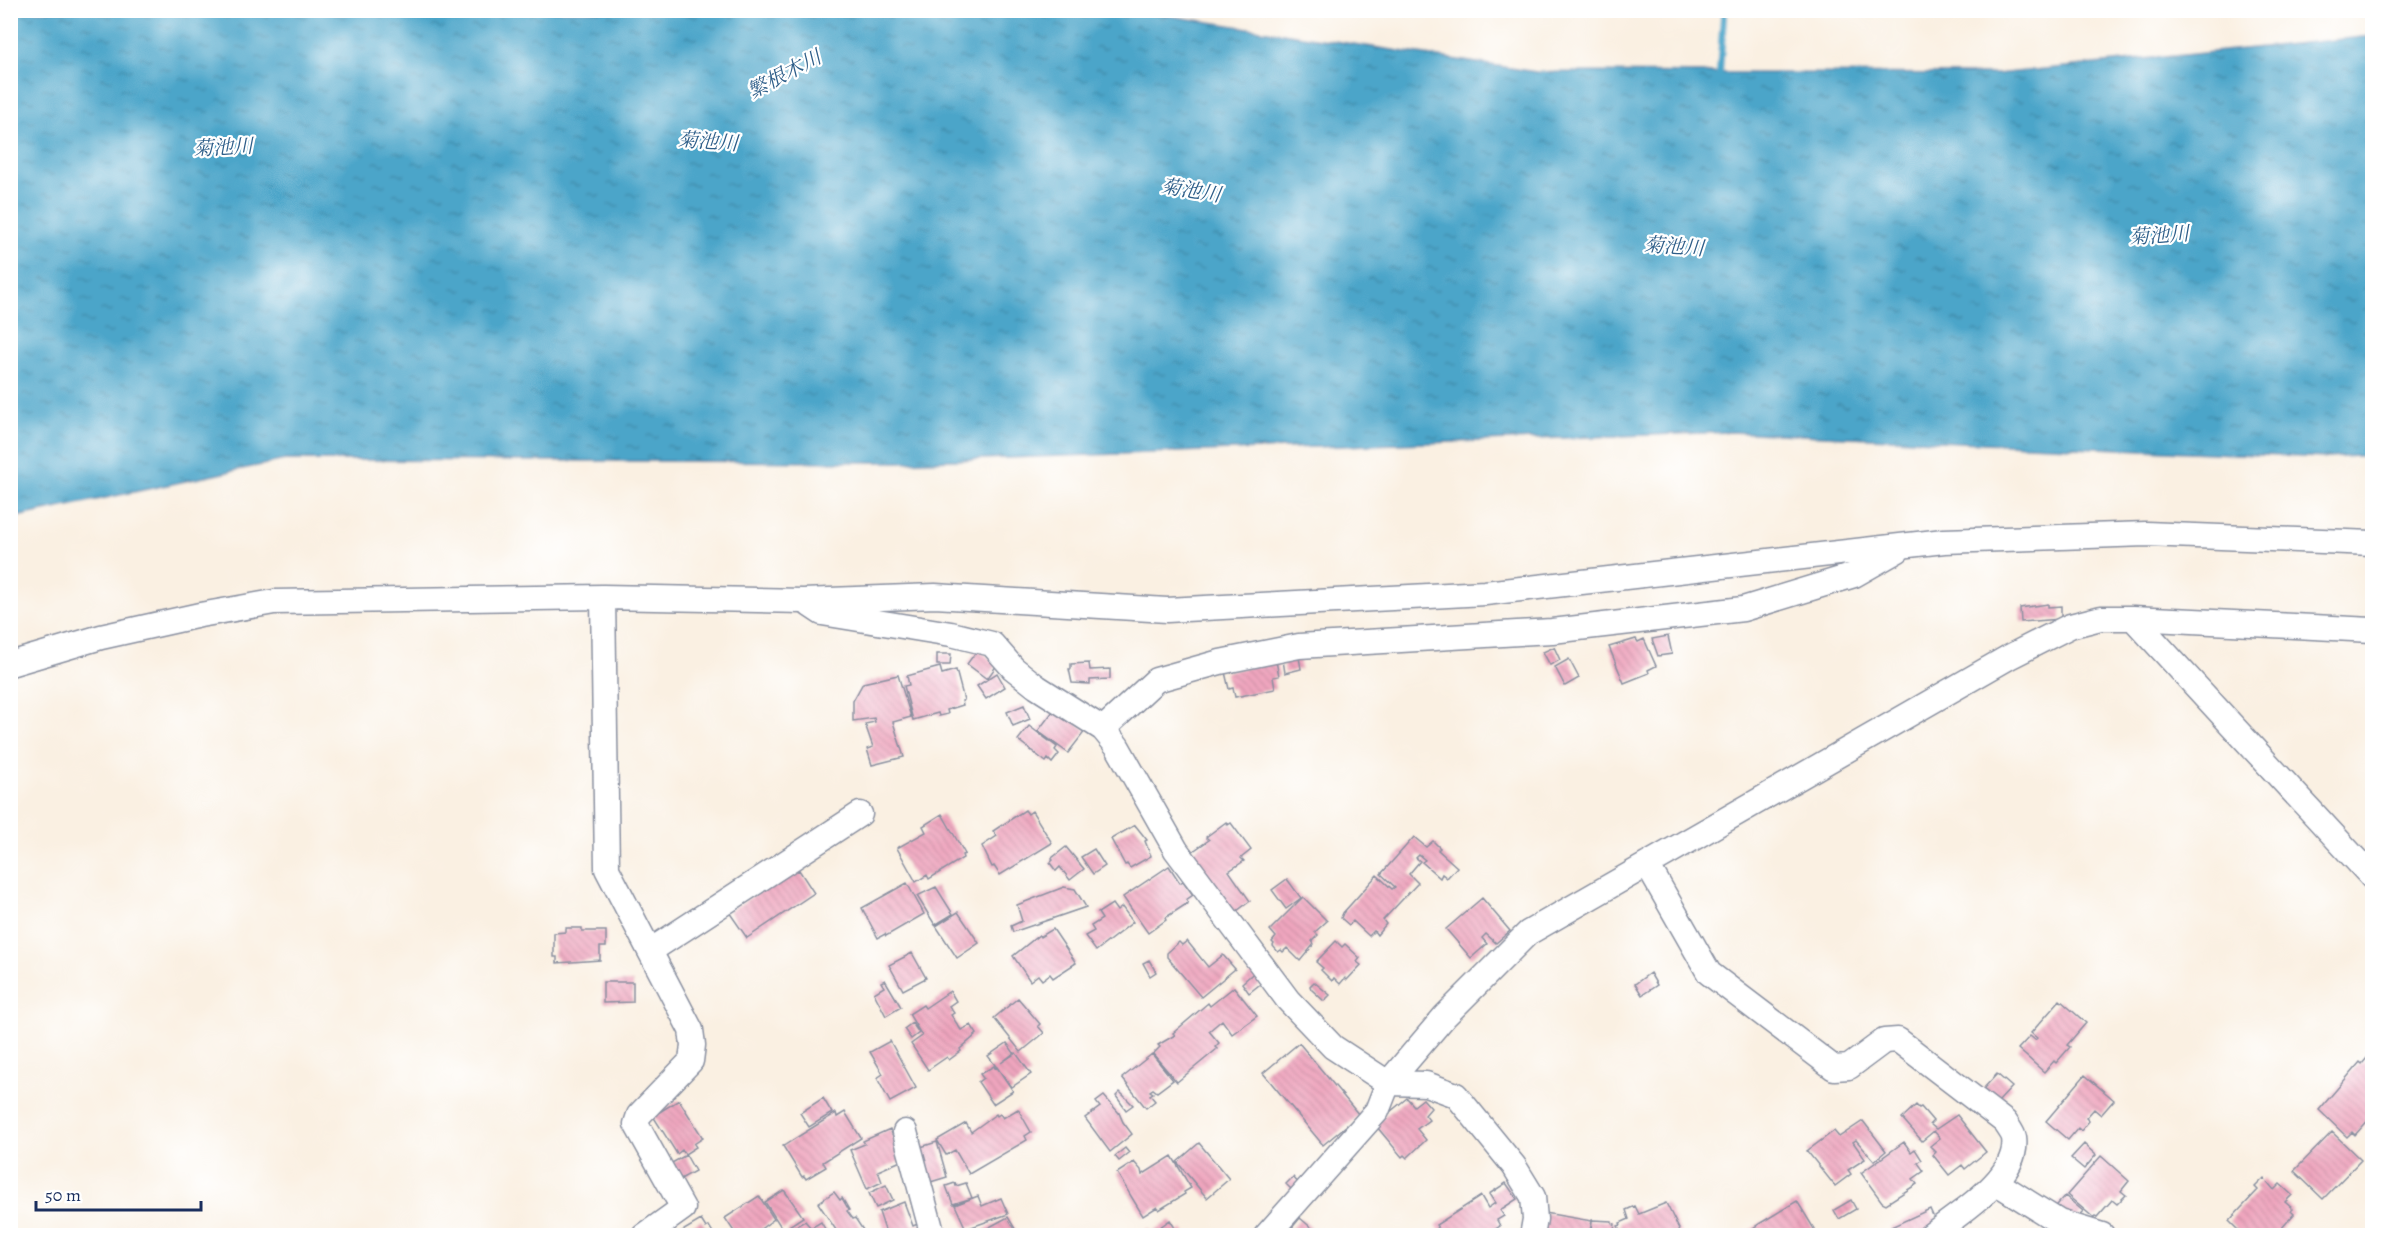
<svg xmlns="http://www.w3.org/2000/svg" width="2383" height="1246" font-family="Alegreya,'Noto Serif JP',serif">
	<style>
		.water { fill: url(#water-ripples); stroke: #336a94; stroke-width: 1.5 }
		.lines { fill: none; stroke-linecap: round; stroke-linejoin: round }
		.stream { stroke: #4ba5c9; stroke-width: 7 }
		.building { fill: url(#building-back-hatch) }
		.minor-casing { stroke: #8a90a0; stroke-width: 27 }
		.minor { stroke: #fff; stroke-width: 24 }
		.labels { text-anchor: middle; stroke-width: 4.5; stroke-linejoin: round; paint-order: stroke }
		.water-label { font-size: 20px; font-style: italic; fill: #2e5e89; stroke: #fff }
	</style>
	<defs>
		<pattern id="water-ripples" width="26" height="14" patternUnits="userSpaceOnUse" patternTransform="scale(1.5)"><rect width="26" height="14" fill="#4ba5c9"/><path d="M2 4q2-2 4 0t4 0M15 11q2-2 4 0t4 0" fill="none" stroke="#3e87a6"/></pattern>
		<pattern id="building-back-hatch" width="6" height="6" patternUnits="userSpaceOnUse" patternTransform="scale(1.5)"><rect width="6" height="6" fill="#efa6be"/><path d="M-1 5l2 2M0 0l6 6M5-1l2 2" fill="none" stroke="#cc8fa6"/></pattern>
	</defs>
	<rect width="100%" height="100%" fill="#fff"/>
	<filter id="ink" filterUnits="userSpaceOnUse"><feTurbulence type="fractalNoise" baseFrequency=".0167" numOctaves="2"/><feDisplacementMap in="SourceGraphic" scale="12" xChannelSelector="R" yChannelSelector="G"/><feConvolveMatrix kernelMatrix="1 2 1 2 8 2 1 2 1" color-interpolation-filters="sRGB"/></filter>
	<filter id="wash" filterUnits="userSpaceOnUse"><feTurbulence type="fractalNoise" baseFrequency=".008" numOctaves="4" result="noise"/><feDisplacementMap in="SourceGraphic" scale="24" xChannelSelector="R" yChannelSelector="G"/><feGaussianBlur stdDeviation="1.35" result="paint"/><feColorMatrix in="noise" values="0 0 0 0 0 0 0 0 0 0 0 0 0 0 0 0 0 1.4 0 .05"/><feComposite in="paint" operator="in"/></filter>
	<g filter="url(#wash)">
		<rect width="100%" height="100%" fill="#faf0e2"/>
		<path class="water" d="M10,11h1128l398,61 460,2 376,-38v419l-45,3 -596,-26 -833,30 -613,-2 -274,58z"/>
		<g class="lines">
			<path class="stream" d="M1719,80l5,-70"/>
		</g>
		<g id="blocks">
			<path class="building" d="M2048,604v3l13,-1v13l-40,3 -1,-14z
				M1668,636l4,18 -14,2 -6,-17z
				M1636,639l2,3 6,-3 12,27 -8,4 1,3 -25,10 -15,-36z
				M1554,647l6,13 -10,5 -7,-13z
				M978,649l19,16 -10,14 -20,-15z
				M937,654h14l-1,11h-13z
				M1299,657l2,12 -16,4 -2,-13z
				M1569,659l10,19 -14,8 -10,-19z
				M1276,661l3,15 -6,1 2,12 -40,8 -2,-9 -4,1 -4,-17z
				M1089,663l1,7 20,-1v10l-20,1v4l-18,-1 -3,-14h2v-5z
				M940,667l2,7 14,-4 8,30 -2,1 1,4 -16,5 1,4 -9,2 -1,-3 -25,7 -9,-34 5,-1 -2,-9z
				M997,673l8,14 -19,12 -9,-13z
				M898,675l13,42 -18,5 11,35 -32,8 -5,-16 6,-2 -8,-23 10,-2 -1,-4 -21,3v-20l10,-18z
				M1024,705l6,14 -17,7 -6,-14z
				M1056,707l30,23 -18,23 -30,-22z
				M1029,726l28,21 -2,3 4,4 -7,9 -4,-4 -2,3 -28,-22z
				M1025,810l3,4 4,-3 20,32 -52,32 -6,-9 -2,1 -10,-21 15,-10 -4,-5z
				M942,814l23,40 -3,1 1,3 -34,21 -2,-4 -11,7 -19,-34 29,-16 -3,-6z
				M1226,822l2,3 3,-2 20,27 -10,8 3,3 -15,10 21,30 -17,13 -44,-60 20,-14 -3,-3z
				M1135,825l12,15 -2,1 6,15 -21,12 -3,-4 -2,1 -14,-26z
				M1414,837l12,10 7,-6 7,7 -2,2 19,17 -10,11 -5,-4 -2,4 -18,-16 3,-2 -6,-5 -3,3 4,3 -11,13 9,9 -35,37 3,4 -9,11 -3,-4 -5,5 -16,-15 -4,4 -8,-7 2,-5 34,-38 15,14 3,-2 -14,-13z
				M1066,847l18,22 -14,11 -10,-13 -4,4 -6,-8 3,-3 -1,-2z
				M1094,849l11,17 -12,8 -12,-17z
				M1169,866l11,17 3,-2 10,14 -7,5 2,3 -20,13 -3,2 1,2 -18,13 -25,-36z
				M795,868l2,3 2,-1 15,23 -67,45 -18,-26z
				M1287,879l14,19 -15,11 -14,-19z
				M907,883l17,31 -38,22 -1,-2 -7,4 -16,-30z
				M936,887l17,27 -18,11 -18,-29z
				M1064,887l11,2 11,18 -73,25 -2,-6 11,-5 -5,-16z
				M1303,897l24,24 -12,11 3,3 -6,6 2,3 -14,17 -13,-13 -4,4 -2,-2 -3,2 -5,-6 1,-2 -2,-2 4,-5 -6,-7z
				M1482,898l28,33 -14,12 -10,-9 -4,4 5,6 -16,14 -25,-29z
				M1112,904l5,7 5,-4 11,15 -37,29 -11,-15 9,-5 -3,-5 11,-7 -4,-6z
				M958,912l21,31 -22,15 -21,-32z
				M566,928h16v3h24v16h-6v13l-43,3v-6h-3v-24l12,-1z
				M1053,929l23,34 -23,15 -3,-4 -8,6 -4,-5 -8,6 -17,-25 26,-21 1,2z
				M1187,941l21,26 15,-12 12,14 -34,28 -34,-40v-4l12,-11 3,3z
				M1336,941l6,6 3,-3 15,14 -3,4 4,3 -14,15 -2,-2 -5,6 -6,-6 -2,3 -11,-11 2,-2 -7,-6z
				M912,953l14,25 -23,12 -14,-25z
				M1149,960l7,12 -6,4 -7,-13z
				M1257,970l7,11 -15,12 -7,-10z
				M1650,973l7,12 -15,10 -7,-11z
				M885,980l16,27 -15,9 -12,-23 10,-6 -3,-5z
				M603,982h30v20l-30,1z
				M1314,982l16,13 -6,6 -13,-12 -1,-3z
				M1234,987l23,29 -25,18 -10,-14 -13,11 10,12 -4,4 2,2 -40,33 -24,-28 7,-7 -2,-2 17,-10 -2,-2 35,-30 2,3z
				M950,991l6,10 -7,5 5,7 -3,2 10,15 10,-5 6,9 -17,15 1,2 -12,9 -2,-3 -19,13 -17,-26 11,-8 -13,-22 14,-9 2,3z
				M1018,998l22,26 -2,2 6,7 -23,19 -27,-34z
				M2060,1000l26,23 -19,22 3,2 -14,16 -2,-2 -10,11 -26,-23 12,-13 5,4 2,-2 -6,-5z
				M912,1023l7,10 -8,6 -7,-10z
				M890,1041l26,47 -26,14 -13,-24 6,-4 -13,-22z
				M1007,1043l7,10 -13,10 15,-10 15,21 -19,13 -24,-31z
				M1299,1043l60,72 -36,30 -60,-72z
				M2372,1052v20l-2,1 2,2v41l-17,19 -3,-3 -5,5 -28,-27 41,-48 2,2z
				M1152,1054l21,26 -16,12 -4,-3 -3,2 3,2 -3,2 5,6 -9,7 -24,-30z
				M994,1066l1,2 2,-1 16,24 -20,13 -15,-22 5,-4 -3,-4z
				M1997,1074l15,13 -14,15 -15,-13z
				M2085,1075l29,25 -13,15 -7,-6 -8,9 3,3 -8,10 -3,-3 -10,12 -22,-19z
				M1120,1092l13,13 -7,5 -10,-14z
				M1104,1096l15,17 4,9 9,12 -22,18 -25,-34 15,-11 -4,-5z
				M823,1098l9,15 -23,14 -9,-14z
				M1407,1098l7,8 9,-7 8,9 -6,7 4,5 -12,9 9,11 -19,18 -3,-3 -2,2 -25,-30 2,-6z
				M679,1100l24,38 -9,6 2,3 -11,7 -3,-4 -5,4 -24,-38z
				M1916,1105l3,3 2,-1 12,14 -3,3 6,5 21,-14 29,37 -21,17 -3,-4 -13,10 -16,-20 3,-3 -6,-6 10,-8 -6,-7 -12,10 -20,-23z
				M1018,1109l13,23 -6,4 2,4 -58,34 -14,-24 -9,5 -9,-15 29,-17 5,9 25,-18 1,2 3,-2 3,4z
				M845,1112l16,26 -38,24 3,5 -20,12 -2,-3 -2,1 -19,-31 53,-33 1,4z
				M1863,1121l23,30 -12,10 -18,-21 -3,2 12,17 -17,11 3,4 -16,12 -28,-35 27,-20 5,6z
				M890,1129l13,31 -25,11 4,11 -15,7 -17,-39 15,-6 -2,-3z
				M2332,1132l29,28 -38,39 -29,-28z
				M937,1142l10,35 -23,7 -10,-35z
				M1904,1142l7,10 4,-3 7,11 -4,3 6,8 -11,8 4,5 -31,20 -4,-2 -21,-29z
				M1199,1143l30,36 -22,19 -30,-36z
				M2084,1144l12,11 -12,14 -13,-11z
				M1125,1148l4,5 -10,8 -4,-5z
				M686,1155l9,16 -16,9 -9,-16z
				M1172,1156l19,32 -7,4 1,2 -26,16 -2,-3 -14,9 -26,-43 17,-11 7,8 1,5z
				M2101,1156l28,25 -8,10 5,4 -9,9 -5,-4 -15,17 -2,-1 -1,2 -27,-23z
				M1293,1177l7,8 -7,6 -7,-7z
				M2264,1178l10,12 6,-6 12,11 -7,7 8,7 -2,2 3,3 -19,22h-31l-15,-15 29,-31 -3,-3z
				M955,1183l1,3 10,-3 6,15 -19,6 -7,-18z
				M1506,1183l11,16 -17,11 4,6 -7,4 3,6 -15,10h-27l-2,-3 -13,3 -7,-11 45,-29 7,12 7,-5 -6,-9z
				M886,1185l7,15 -17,8 -7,-15z
				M784,1190l19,27 -20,13 -18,-28z
				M834,1192l6,8 2,-2 7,12 -2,1 6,8 2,-1 12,18h-27l-22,-33z
				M759,1196l15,23 -16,12 1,2 -4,3h-18l-12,-18z
				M978,1196l4,10 19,-8 7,16 -42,15 -11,-24z
				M2065,1196l18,15 -13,14 -20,-12z
				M1851,1200l5,9 -17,10 -5,-9z
				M1797,1201l19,31 -5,4h-63l-2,-3 13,-9z
				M904,1202l9,24 7,-3 5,13h-38l-8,-24z
				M1666,1203l15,30 -4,3h-55l-4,-10 3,-1 -1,-2 9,-4 -3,-9 9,-4 4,8z
				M1930,1209l7,16 -21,11h-21l-4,-9z
				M1545,1213l47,8 -3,15h-48z
				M1008,1217l10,17 3,-1 1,3h-49z
				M1300,1218l21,18h-36z
				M701,1220l5,8 3,-2 6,10h-41z
				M1170,1220l8,13 5,-4 4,7h-32l-2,-4z
				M1592,1220l20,1v2l3,1 -1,7h4v5h-27z
				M805,1221l6,7 10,-6 8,14h-39l-3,-5z
				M1148,1228l5,8h-16z"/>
		</g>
	</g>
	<g filter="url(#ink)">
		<use href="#blocks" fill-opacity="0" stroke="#8a90a0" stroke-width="1.5"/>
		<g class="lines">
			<defs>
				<path id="minor" d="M603,597l4,272 84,161 2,15 -2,16 -52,54 -3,9 47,84 -39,28
					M810,605l12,8 129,21 41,10 21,24 24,19 66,42 14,17 59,104 112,150 45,47 55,36 38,1 30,11 58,71 19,31 2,22 -3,17
					M2133,618l239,259
					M10,664l91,-27 99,-22 74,-13 329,-5 200,4 132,-5 232,14 318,-17 459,-52 202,-7 226,9
					M1103,729l53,-49 64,-18 79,-16 253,-15 191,-22 111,-34 44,-25
					M1648,866l61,107 125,95 15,-1 35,-26 14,-1 107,82c3,5 8,11 9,16 6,40 -57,76 -84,98
					M650,951l210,-137
					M905,1132l28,104
					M1997,1183l62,39 43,13
					M1266,1236l111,-125 11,-28 57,-67 83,-83 481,-276 61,-31 31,-8h32l239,12"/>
			</defs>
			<use href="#minor" class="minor-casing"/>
			<use href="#minor" class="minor"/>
		</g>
	</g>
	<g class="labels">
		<g class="water-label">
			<text transform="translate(784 74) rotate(-28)" y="7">繁根木川</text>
			<text transform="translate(708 141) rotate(4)" y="7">菊池川</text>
			<text transform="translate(223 147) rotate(-3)" y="7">菊池川</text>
			<text transform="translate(1191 190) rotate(9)" y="7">菊池川</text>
			<text transform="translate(2159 235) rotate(-4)" y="7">菊池川</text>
			<text transform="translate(1674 246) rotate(4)" y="7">菊池川</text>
		</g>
	</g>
	<rect width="2383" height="1246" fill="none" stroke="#fff" stroke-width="36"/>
	<path d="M36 1201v9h165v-9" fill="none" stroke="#1b2f5e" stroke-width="3"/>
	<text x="45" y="1201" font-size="18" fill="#1b2f5e" stroke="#ffffff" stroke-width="4.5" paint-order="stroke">50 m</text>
</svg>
